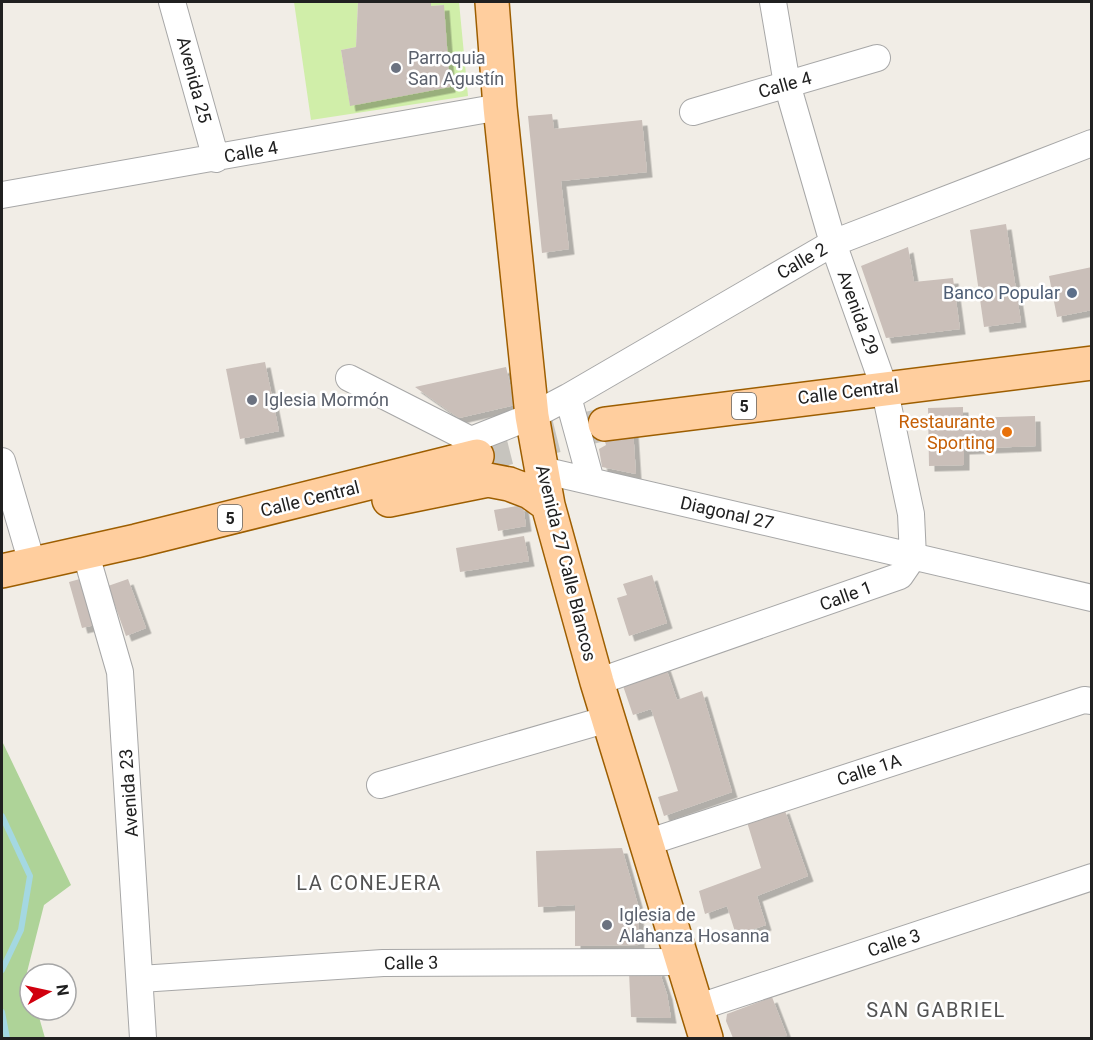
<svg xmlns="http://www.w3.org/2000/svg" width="1093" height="1040" font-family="Roboto,sans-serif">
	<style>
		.grass { fill: #d0eea9 }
		.forest { fill: #aed398 }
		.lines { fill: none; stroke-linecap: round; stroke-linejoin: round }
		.stream { stroke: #a4d8e2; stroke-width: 6 }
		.building { fill: #cabfb9; filter: url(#shadow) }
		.major-tunnel { stroke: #c7c4be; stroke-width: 33; stroke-dasharray: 33 16; stroke-linecap: butt }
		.minor-casing { stroke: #a7a7a7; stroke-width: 28 }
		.major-casing { stroke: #9d5e00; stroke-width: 36 }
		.minor { stroke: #fff; stroke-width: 26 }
		.major { stroke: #ffce9e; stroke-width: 33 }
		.worship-dot { fill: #6b7280; stroke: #fff; stroke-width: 2 }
		.service-dot { fill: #5c6f8a; stroke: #fff; stroke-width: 2 }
		.food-dot { fill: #e8710a; stroke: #fff; stroke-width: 2 }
		.labels { text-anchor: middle; stroke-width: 5; stroke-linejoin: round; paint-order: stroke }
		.shield { fill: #fff; stroke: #636363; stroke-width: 1.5 }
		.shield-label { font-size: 16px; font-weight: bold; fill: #202020 }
		.worship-label { font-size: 18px; fill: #5b616d; stroke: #fff; text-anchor: start }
		.street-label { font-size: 18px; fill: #202020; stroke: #fff }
		.service-label { font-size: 18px; fill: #4e5e75; stroke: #fff; text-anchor: end }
		.food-label { font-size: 18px; fill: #c56008; stroke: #fff; text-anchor: end }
		.neighbourhood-label { font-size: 20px; letter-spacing: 1.5px; fill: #535353; stroke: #fff }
	</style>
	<defs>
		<filter id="shadow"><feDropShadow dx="5.5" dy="5.5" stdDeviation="0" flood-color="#0004"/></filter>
	</defs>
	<rect width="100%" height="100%" fill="#f1ede6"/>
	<path class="grass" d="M294,2h64l-2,45 -15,3 9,55 94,-100 -13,1v-4h28l9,94 -157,24z"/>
	<path class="forest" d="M2,741l69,144 -27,20 -20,79 6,12v14h7l8,28h-43z"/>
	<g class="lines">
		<path class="stream" d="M2,816l28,60 -9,54 -19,40
			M2,1012l5,26"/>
	</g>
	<path class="building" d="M358,2h73v4l13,-1 6,82 -100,19 -9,-56 15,-3z
		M552,114l2,15 88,-9 5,52 -86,9 8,68 -27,4 -14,-137z
		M1006,224l15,98 -37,5 -14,-97z
		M908,247l6,35 39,-4 7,51 -74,9 -25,-72z
		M1092,267v43l-35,7 -8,-41z
		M265,362l14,69 -39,8 -14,-70z
		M506,367l9,38 -56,13 -44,-31z
		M963,407v11l72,-2 1,30 -72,3v16l-35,1 -1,-58z
		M633,429l3,45 -34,-7 -3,-18 7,-4 -3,-10z
		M523,505l3,21 -28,5 -4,-21z
		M524,536l5,25 -69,11 -4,-24z
		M652,575l15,48 -38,13 -12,-38 10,-3 -4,-11z
		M87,577l12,47 -17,4 -13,-46z
		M128,579l18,49 -20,8 -18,-50z
		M665,665l12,35 25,-9 30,101 -68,24 -6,-19 20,-6 -9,-28 -18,-54 -18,6 -12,-35z
		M784,808l24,68 -51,20 9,29 -30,10 -9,-29 -22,8 -6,-23 62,-23 -14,-46z
		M622,848l16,57 1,40 -64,1v-41l-37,2 -2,-56z
		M659,970l8,24 4,24 -40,-1 -2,-45z
		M772,997l15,39 -54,2 -7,-17 1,-7z"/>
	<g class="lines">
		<path class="major-tunnel" d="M477,456l128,-32"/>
		<defs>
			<path id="minor" d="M172,2l44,157
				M773,2l14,82 46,159 51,144 27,127 2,43
				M693,112l184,-54
				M2,195l498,-88
				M349,378l122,62 61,-24 36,-19 265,-154 259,-100
				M568,397l23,84
				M2,461l30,102
				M542,470l550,128
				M85,551l35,121 23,366
				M597,682l303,-106 13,-19
				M380,785l228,-66
				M646,843l438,-143 8,1
				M140,979l243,-16 299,-1
				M696,1008l396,-131"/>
			<path id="major" d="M492,2l8,105 32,309 16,89 49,177 109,356
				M605,424l487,-61
				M389,500l99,-20 21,4 21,8 18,13
				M2,571l134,-30 341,-85"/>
		</defs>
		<use href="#minor" class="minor-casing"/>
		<use href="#major" class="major-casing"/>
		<use href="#minor" class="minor"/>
		<use href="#major" class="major"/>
	</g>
	<g class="worship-dot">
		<circle cx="396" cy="68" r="6"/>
		<circle cx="252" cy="400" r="6"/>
		<circle cx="607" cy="925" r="6"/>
	</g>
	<circle class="service-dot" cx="1072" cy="293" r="6"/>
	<circle class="food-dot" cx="1007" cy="432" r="6"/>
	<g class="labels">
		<g class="shield">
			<rect x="732" y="393" width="24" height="26" rx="4.5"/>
			<rect x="218" y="505" width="24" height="26" rx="4.5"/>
		</g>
		<g class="shield-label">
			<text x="744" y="412">5</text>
			<text x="230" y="524">5</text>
		</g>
		<g class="worship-label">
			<text x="408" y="64">Parroquia<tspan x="408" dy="21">San Agustín</tspan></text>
			<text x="264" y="406">Iglesia Mormón</text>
			<text x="619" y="921">Iglesia de<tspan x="619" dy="21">Alahanza Hosanna</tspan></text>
		</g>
		<g class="street-label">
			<text transform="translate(194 80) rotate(75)" y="6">Avenida 25</text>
			<text transform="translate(785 85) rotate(-16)" y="6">Calle 4</text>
			<text transform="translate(251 152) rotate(-10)" y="6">Calle 4</text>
			<text transform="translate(802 261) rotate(-30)" y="6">Calle 2</text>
			<text transform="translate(858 313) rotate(70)" y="6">Avenida 29</text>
			<text transform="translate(848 392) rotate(-7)" y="6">Calle Central</text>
			<text transform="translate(310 499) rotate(-14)" y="6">Calle Central</text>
			<text transform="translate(727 513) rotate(13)" y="6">Diagonal 27</text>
			<text transform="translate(566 563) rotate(76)" y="6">Avenida 27 Calle Blancos</text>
			<text transform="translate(846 596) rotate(-20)" y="6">Calle 1</text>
			<text transform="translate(869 770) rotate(-18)" y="6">Calle 1A</text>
			<text transform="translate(129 793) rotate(-94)" y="6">Avenida 23</text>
			<text transform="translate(894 943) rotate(-18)" y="6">Calle 3</text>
			<text transform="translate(411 963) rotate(-1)" y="6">Calle 3</text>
		</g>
		<g class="service-label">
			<text x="1060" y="299">Banco Popular</text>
		</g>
		<g class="food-label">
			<text x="995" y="428">Restaurante<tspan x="995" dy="21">Sporting</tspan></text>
		</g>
		<g class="neighbourhood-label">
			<text x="369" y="890">LA CONEJERA</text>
			<text x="936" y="1017">SAN GABRIEL</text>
		</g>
	</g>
	<rect width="1093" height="1040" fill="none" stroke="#202020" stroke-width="6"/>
	<g transform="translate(48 992) rotate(82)"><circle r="28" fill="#ffffff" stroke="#a6a6a6" stroke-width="1.5"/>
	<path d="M0-4.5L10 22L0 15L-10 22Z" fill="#d1000e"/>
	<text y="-9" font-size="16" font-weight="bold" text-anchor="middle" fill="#202020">N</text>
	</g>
</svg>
